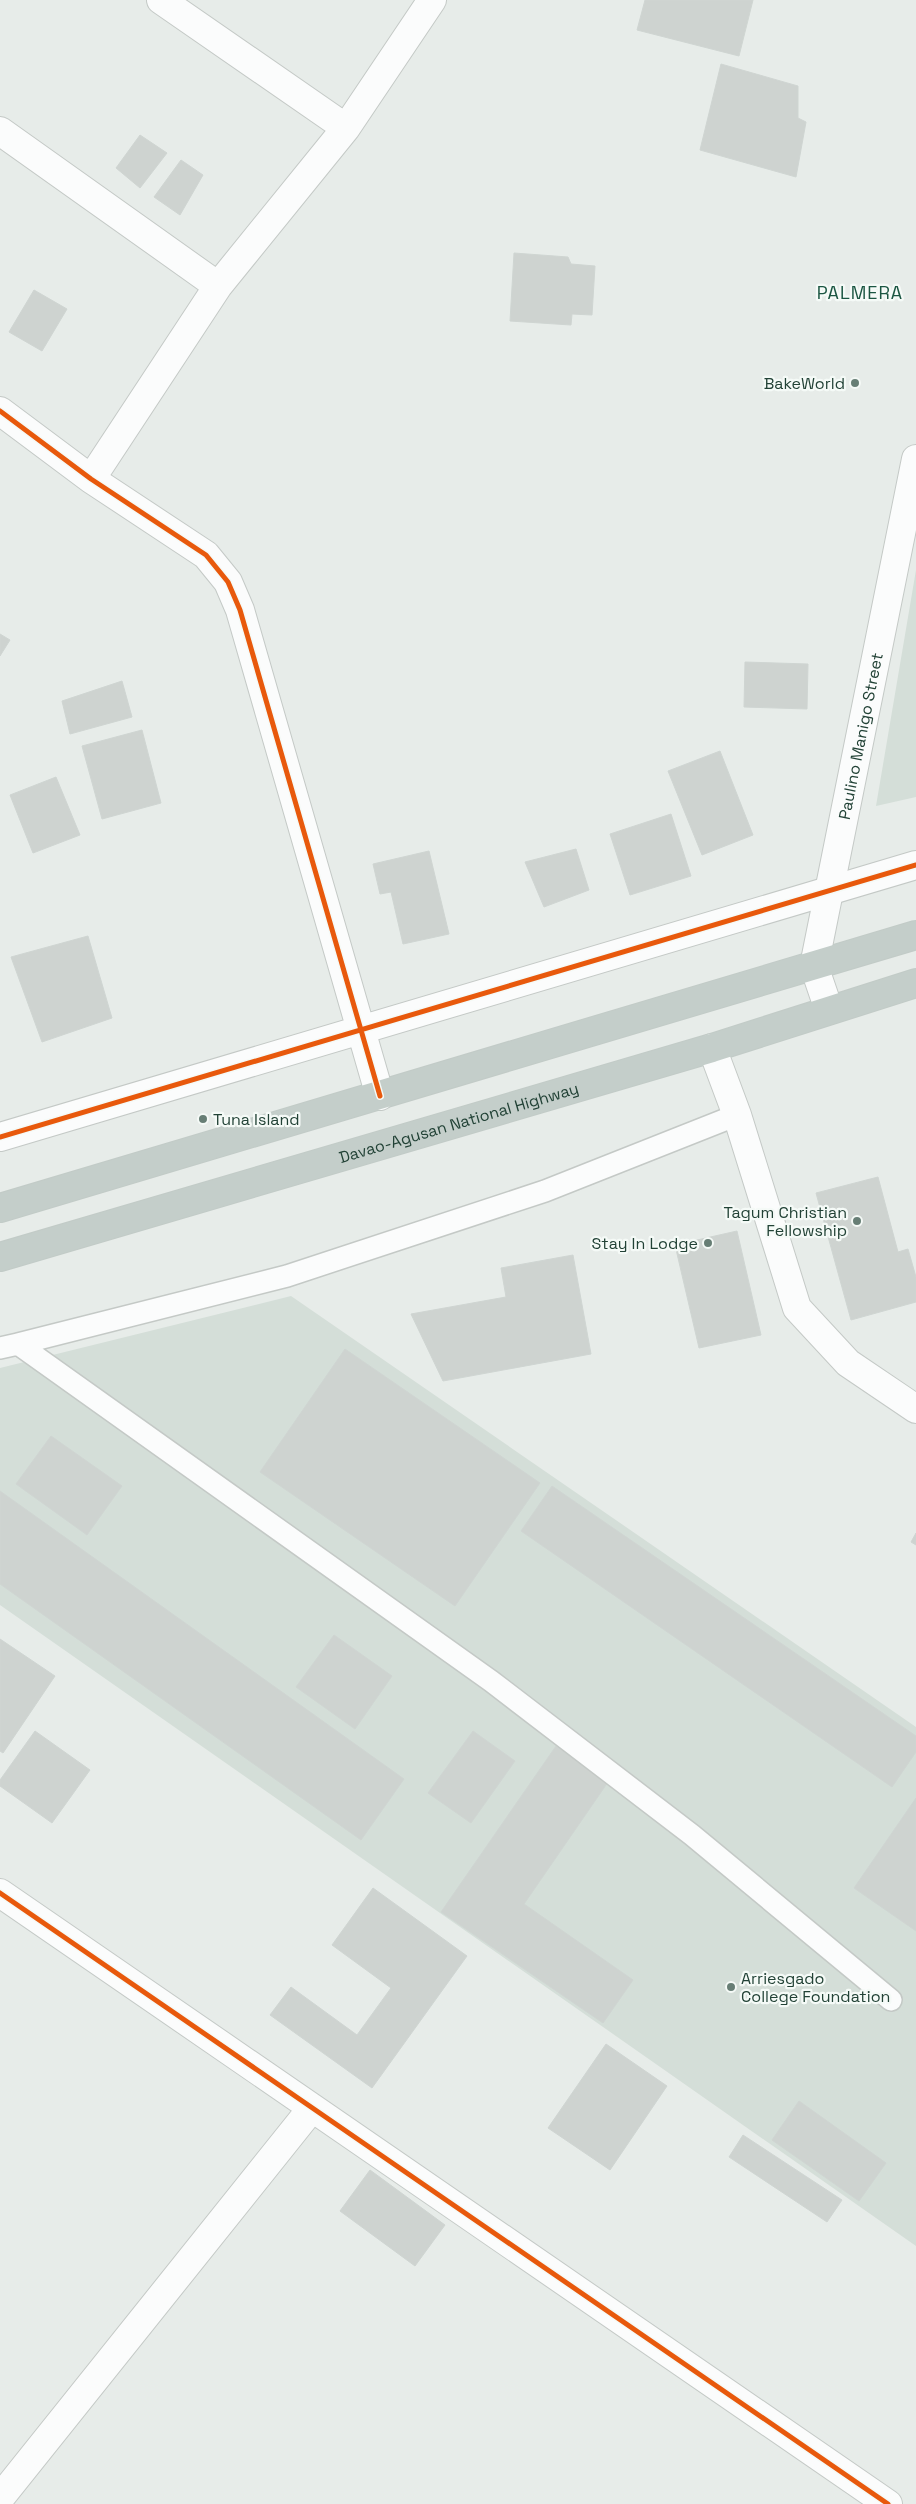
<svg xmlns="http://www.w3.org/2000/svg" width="916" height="2504" font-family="'Space Grotesk',sans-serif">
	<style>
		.built { fill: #d4ded8 }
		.building { fill: #ced3d0; stroke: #cfd5d2 }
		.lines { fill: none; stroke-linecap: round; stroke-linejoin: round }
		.service-casing { stroke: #c4c9c6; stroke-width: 24 }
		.minor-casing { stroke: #c4c9c6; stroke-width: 30 }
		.tertiary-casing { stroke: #c4c9c6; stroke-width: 30 }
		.trunk-casing { stroke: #c2cbc7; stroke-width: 30 }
		.service { stroke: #fbfcfc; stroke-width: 21 }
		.minor { stroke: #fbfcfc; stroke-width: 28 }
		.tertiary { stroke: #fbfcfc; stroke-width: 28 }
		.trunk { stroke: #c4ceca; stroke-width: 28 }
		.cycleway-casing { stroke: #f5faf7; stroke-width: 8 }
		.cycleway { stroke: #e8590c; stroke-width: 5 }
		.poi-dot { fill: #677e75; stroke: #f5faf7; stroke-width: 2 }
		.labels { text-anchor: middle; stroke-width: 4.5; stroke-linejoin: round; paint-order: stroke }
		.poi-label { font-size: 16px; fill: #224236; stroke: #f5faf7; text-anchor: end }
		.street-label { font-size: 16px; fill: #224236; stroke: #f5faf7 }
		.neighbourhood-label { font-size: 18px; letter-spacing: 1px; fill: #1b5642; stroke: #f5faf7 }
	</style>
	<rect width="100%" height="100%" fill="#e7ece9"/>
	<path class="built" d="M916,570v227l-40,9z
		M291,1296l625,431v519l-916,-641v-237z"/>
	<path class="building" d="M645,0h108l-14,56 -102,-26z
		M721,64l77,22v32l8,4 -10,55 -96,-27z
		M140,135l27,18 -27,35 -24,-20z
		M181,160l22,15 -23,40 -26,-18z
		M514,253l54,4 3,7 24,2 -3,49 -20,-1 -1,11 -61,-4z
		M34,290l33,19 -25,42 -33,-19z
		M0,634l10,6 -10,16z
		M745,662l63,2 -1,45 -63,-2z
		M122,681l10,36 -62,17 -8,-33z
		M142,730l19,73 -59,16 -20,-73z
		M720,751l33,84 -51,20 -34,-84z
		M56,777l24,58 -47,18 -23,-58z
		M671,814l20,62 -61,19 -20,-61z
		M576,849l13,41 -45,17 -19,-45z
		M429,851l20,83 -46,10 -12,-52 -11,2 -7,-30z
		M88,936l24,82 -70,24 -31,-85z
		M878,1177l20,75 10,-3 8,28v25l-65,18 -35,-127z
		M737,1231l24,104 -62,13 -24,-103z
		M573,1255l18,99 -148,27 -32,-67 95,-17 -5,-29z
		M345,1349l195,134 -85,123 -195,-134z
		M51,1436l71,50 -35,49 -71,-51z
		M552,1486l364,250v16l-24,35 -371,-256z
		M0,1491l404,288 -43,61 -361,-256z
		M916,1533v12l-5,-3z
		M334,1635l58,41 -37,53 -59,-42z
		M0,1639l55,37 -52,77 -3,-2z
		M35,1731l55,39 -38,53 -52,-37v-6z
		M473,1731l42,30 -44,62 -43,-30z
		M556,1746l52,36 -84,122 109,76 -30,43 -162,-111z
		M916,1798v133l-62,-43z
		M373,1888l94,68 -95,132 -102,-73 21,-28 66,48 34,-47 -59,-43z
		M606,2044l61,42 -57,84 -62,-42z
		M799,2101l87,62 -27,38 -87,-61z
		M743,2135l99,65 -15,22 -98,-65z
		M370,2170l75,55 -30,41 -75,-55z"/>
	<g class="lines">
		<defs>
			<path id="service" d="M18,1344l269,-68 258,-85 192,-76
				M0,1348l18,-4 473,337 201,154 199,165"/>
			<path id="minor" d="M161,0l185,128
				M0,131l218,155
				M0,411l91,68 115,76 22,27 12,28 140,486
				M91,479l127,-193 128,-158 86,-128
				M712,1048l25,67 60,193 51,55 68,46
				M0,1137l916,-272
				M0,1893l888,611
				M0,2498l312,-390"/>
			<g id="tertiary">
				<path id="s1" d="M829,1010l-15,-44 102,-507"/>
			</g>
			<g id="trunk">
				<path d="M0,1208l916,-273"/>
				<path id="s2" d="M0,1257l712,-209 204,-65"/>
			</g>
		</defs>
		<use href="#service" class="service-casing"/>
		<use href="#minor" class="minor-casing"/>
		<use href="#tertiary" class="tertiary-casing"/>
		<use href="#trunk" class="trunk-casing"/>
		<use href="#service" class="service"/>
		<use href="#minor" class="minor"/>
		<use href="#tertiary" class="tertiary"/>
		<use href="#trunk" class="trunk"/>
		<defs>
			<path id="cycleway" d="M0,411l91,68 115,76 22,27 12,28 140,486
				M0,1137l916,-272
				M0,1893l888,611"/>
		</defs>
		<use href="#cycleway" class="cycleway-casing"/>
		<use href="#cycleway" class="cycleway"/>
	</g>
	<g class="poi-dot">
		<circle cx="855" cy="383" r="5"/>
		<circle cx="203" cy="1119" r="5"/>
		<circle cx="857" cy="1221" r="5"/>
		<circle cx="708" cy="1243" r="5"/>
		<circle cx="731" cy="1987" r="5"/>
	</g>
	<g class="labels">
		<g class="poi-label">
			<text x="845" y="389">BakeWorld</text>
			<text x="213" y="1125" text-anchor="start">Tuna Island</text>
			<text x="847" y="1218">Tagum Christian<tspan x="847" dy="18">Fellowship</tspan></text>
			<text x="698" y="1249">Stay In Lodge</text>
			<text x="741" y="1984" text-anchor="start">Arriesgado<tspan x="741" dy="18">College Foundation</tspan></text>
		</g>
		<g class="street-label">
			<text dy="6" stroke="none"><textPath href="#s1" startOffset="281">Paulino Manigo Street</textPath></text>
			<text dy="6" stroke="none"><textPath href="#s2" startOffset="478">Davao-Agusan National Highway</textPath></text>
		</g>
		<g class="neighbourhood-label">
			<text x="860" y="299">PALMERA</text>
		</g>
	</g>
</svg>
